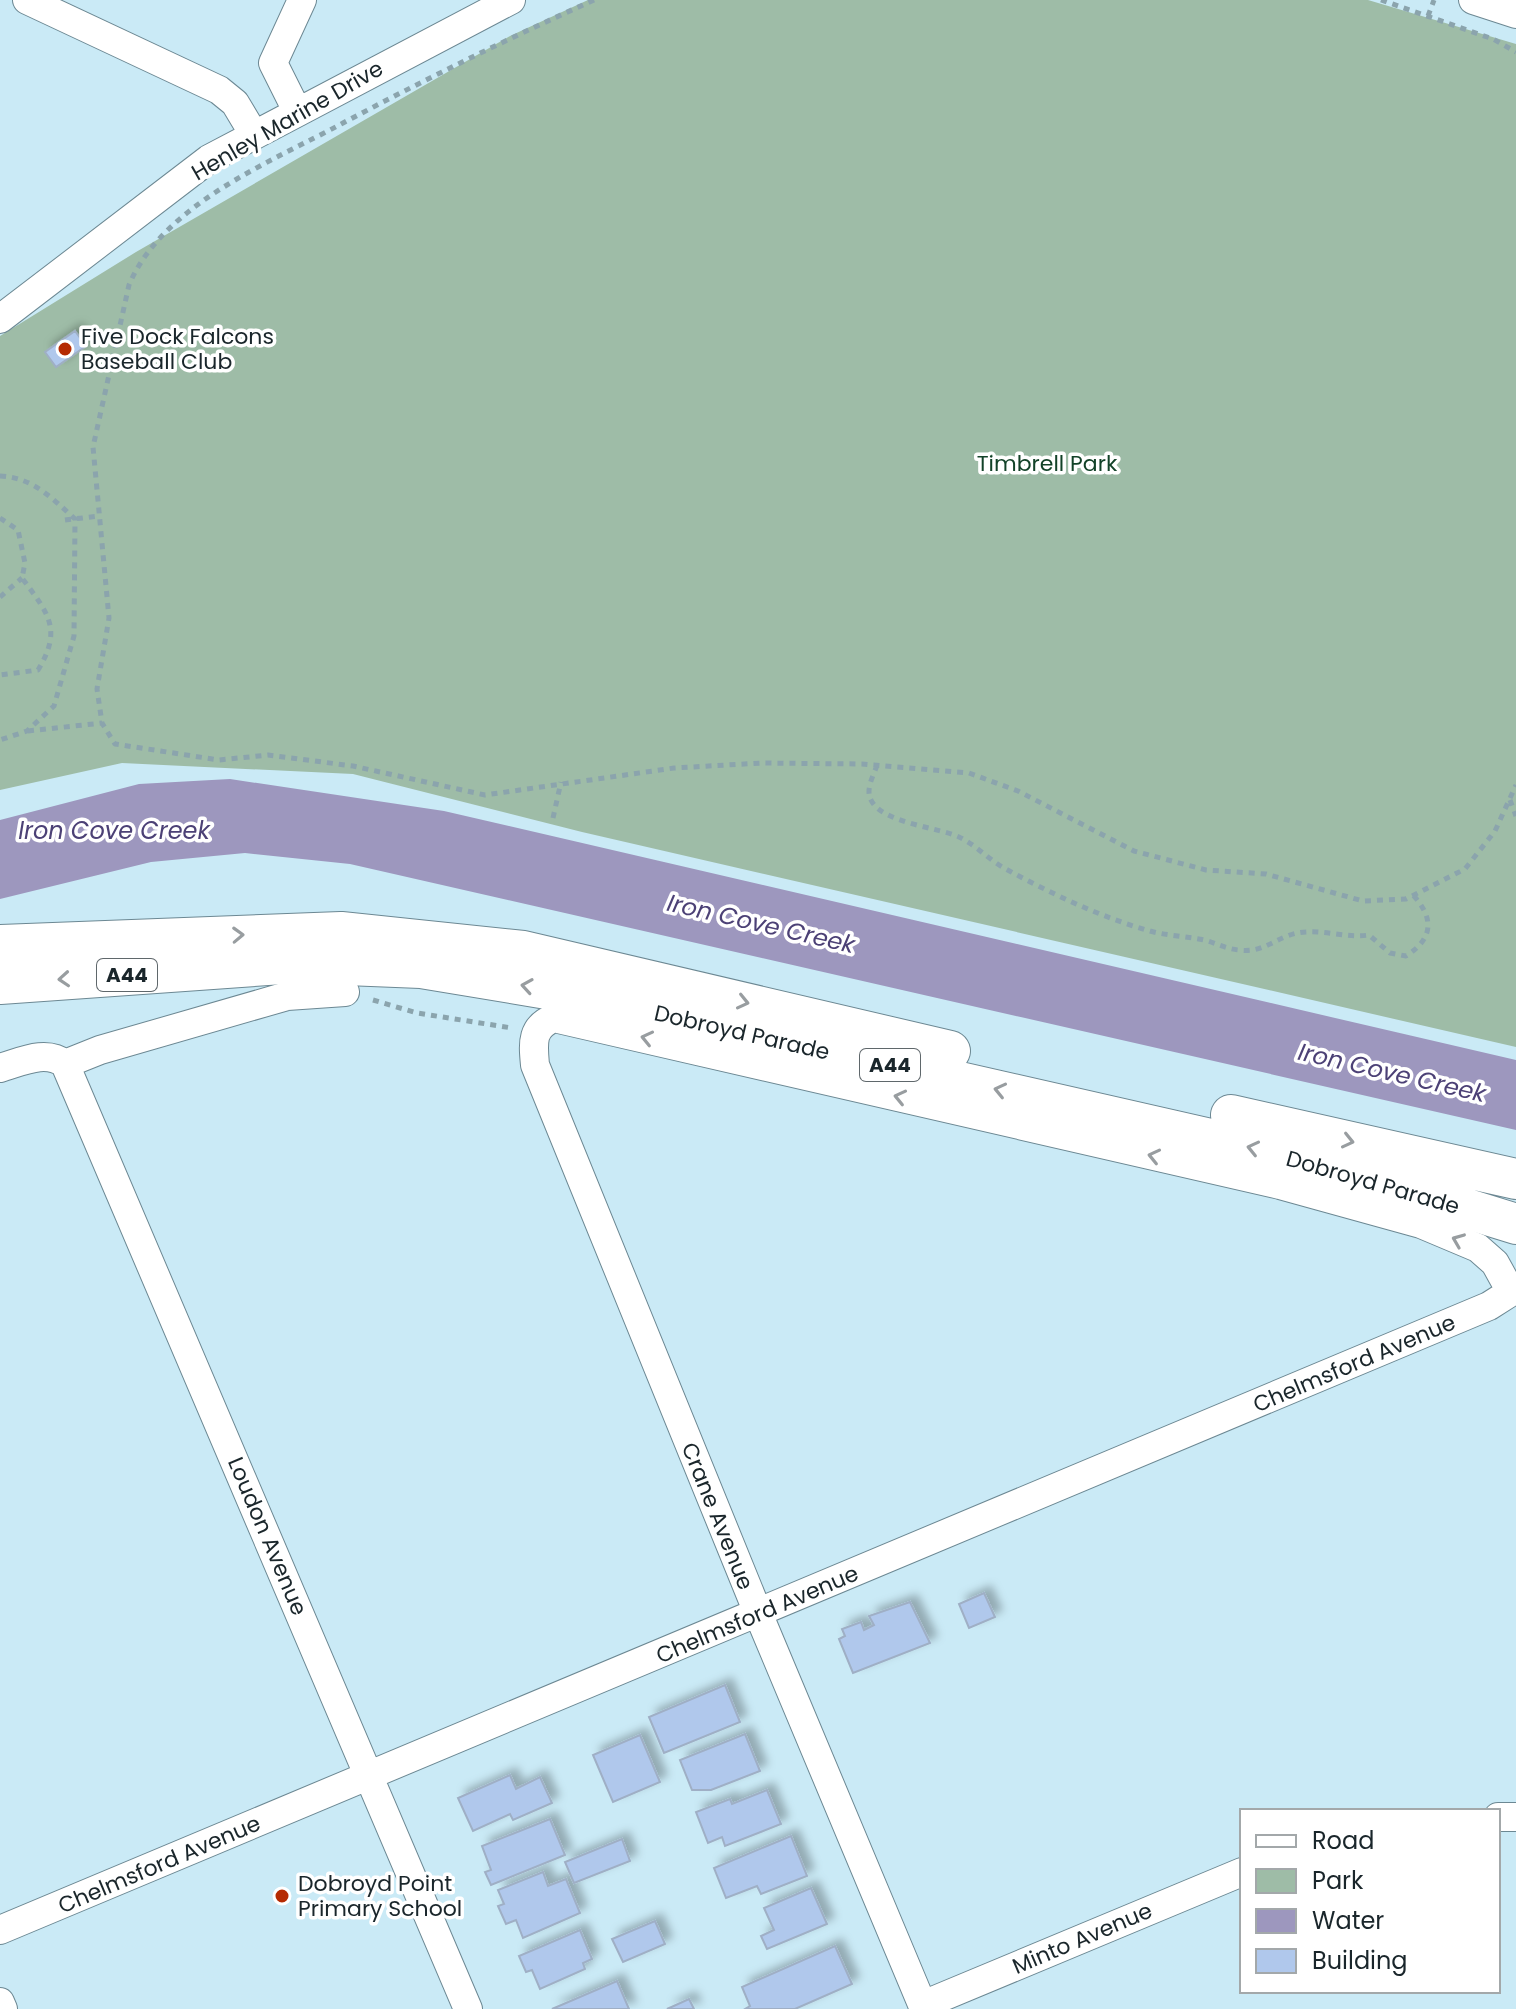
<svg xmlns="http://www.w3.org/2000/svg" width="1516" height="2009" font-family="Poppins,sans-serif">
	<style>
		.green { fill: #9ebca7 }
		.water { fill: #9d97be }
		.building { fill: #b0c8ec; stroke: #9fafc5; stroke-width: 2; filter: url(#shadow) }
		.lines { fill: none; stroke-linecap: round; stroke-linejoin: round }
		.minor-casing { stroke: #6c8893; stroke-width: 30 }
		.highway-casing { stroke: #6c8893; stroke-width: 42 }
		.path { stroke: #8ba4ad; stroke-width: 5; stroke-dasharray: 6 6; stroke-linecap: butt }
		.minor { stroke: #fff; stroke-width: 28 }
		.highway { stroke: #fff; stroke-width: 40 }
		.oneway { stroke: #989da0 }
		.poi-dot { fill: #b52a02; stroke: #fff; stroke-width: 3 }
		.labels { text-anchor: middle; stroke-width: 7; stroke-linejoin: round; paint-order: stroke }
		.shield { fill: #fff; stroke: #5f676b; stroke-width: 2 }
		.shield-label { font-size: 20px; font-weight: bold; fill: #1a262b }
		.street-label { font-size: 22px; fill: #1a262b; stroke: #fff }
		.poi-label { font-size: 22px; fill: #1a262b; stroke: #fff; text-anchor: start }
		.park-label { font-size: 22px; fill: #124228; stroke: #fff }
		.water-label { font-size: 24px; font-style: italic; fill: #4c4176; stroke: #fff }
	</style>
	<defs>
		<filter id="shadow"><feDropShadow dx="7" dy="-7" stdDeviation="4" flood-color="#0004"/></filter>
	</defs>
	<rect width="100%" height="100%" fill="#caeaf6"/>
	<path class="green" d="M588,0h780l148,44v1003l-934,-215 -229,-58 -231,-11 -122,27v-454l136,-84 374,-216z"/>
	<path class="water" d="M230,779l214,32 1072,249v70l-1166,-266 -105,-11 -94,9 -151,37v-79l139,-36z"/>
	<path class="building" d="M75,331l11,15 -30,21 -11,-15z
		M984,1593l11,24 -26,11 -10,-24z
		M910,1602l20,41 -77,30 -14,-34 6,-3 -3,-7 19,-7 3,8 10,-5 -5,-9z
		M725,1685l15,37 -76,31 -15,-36z
		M745,1734l15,37 -49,19h-19l-12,-30z
		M640,1735l20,47 -47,20 -20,-47z
		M510,1775l6,14 24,-12 12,26 -39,17 -3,-6 -37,17 -15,-33z
		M767,1790l14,34 -56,22 -3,-9 -14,6 -12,-31 34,-13 2,5z
		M550,1819l15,36 -74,30 -6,-13 6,-2 -9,-24z
		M791,1836l16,40 -46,18 -4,-8 -31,12 -12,-30z
		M622,1839l8,22 -56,22 -9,-21z
		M543,1872l5,14 18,-7 14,34 -57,25 -7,-18 -10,4 -8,-18 6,-2 -6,-14z
		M811,1888l16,36 -60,25 -6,-13 13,-6 -10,-22z
		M655,1921l10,23 -42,18 -11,-23z
		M580,1930l12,29 -9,4 2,6 -45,20 -8,-19 -6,2 -7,-16z
		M835,1946l17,38 -57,25h-50l5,-3 -8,-19z
		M617,1981l12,28h-77z
		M689,1999l5,10h-27z"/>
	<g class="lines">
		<defs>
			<path id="minor" d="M27,0l192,90 16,13 18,30
				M1473,0l43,14
				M297,111l-24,-48 29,-63
				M0,319l209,-160 302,-159
				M65,1064l403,945
				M0,1068c21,-6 46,-19 65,-4l35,-14 187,-54 58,-4
				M1498,1817h18
				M0,1930c497,-206 993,-415 1489,-624l22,-14 -16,-29 -17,-15 -57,-24 -141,-39 -726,-167c-23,9 -21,25 -19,47l223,548 166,396
				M0,2002l3,7
				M923,2005l319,-133"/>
			<path id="highway" d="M0,945l341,-13 182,19 427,100
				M0,984l297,-21 124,5 138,23 766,174 191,59
				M1231,1115l285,64"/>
		</defs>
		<use href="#minor" class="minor-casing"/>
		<use href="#highway" class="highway-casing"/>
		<path class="path" d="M594,0c-85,38 -168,79 -251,123 -72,39 -180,81 -214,162l-36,162 16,171 -12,71 5,34 13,21 104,16 49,-5 85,11 132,29 189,-27 88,-5 100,1 107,9 49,18 116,60 72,19 60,4 97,27 43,-2 59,-30 30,-38 21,-46
			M1381,0l112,39 23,13
			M1428,16l6,-16
			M0,476c32,1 52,22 75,43l-1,117 -20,70 -27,25 -27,9
			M0,518l18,12 7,33 -3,15c26,35 41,51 16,92l-38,5
			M65,520l34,-4
			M0,597l22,-19
			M28,731l74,-8
			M877,765c-3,10 -12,24 -6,35 11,23 66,27 88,37 17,8 29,22 45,31 46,25 96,49 146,63 18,5 36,5 54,9 12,3 22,9 35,10 22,3 33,-9 51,-15 26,-9 53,4 79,0l21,18 16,3c28,-18 28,-38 7,-61
			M1510,800l6,16
			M553,818l8,-36
			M373,1000l44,13 95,15"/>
		<use href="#minor" class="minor"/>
		<use href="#highway" class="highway"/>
	</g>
	<defs><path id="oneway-chevron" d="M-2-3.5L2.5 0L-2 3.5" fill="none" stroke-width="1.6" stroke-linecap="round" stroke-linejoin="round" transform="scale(2)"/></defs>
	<g class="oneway">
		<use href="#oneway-chevron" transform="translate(238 935) rotate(-2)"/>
		<use href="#oneway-chevron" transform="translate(64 979) rotate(176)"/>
		<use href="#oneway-chevron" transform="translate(527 986) rotate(-171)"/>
		<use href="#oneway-chevron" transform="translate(743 1002) rotate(13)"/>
		<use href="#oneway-chevron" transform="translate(647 1038) rotate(-167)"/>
		<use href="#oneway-chevron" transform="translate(1000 1090) rotate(-167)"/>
		<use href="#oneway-chevron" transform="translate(900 1097) rotate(-167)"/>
		<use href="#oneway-chevron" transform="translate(1348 1141) rotate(13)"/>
		<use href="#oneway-chevron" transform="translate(1253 1148) rotate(-167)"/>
		<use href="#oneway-chevron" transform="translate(1154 1156) rotate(-167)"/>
		<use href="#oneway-chevron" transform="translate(1458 1240) rotate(-158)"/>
	</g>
	<g class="poi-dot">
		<circle cx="65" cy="349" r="8"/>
		<circle cx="282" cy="1896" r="8"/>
	</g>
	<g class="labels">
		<g class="shield">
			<rect x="97" y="959" width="60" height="32" rx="6"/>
			<rect x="860" y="1049" width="60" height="32" rx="6"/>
		</g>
		<g class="shield-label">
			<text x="127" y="982">A44</text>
			<text x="890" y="1072">A44</text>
		</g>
		<g class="street-label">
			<text transform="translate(287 120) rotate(-30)" y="8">Henley Marine Drive</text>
			<text transform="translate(742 1032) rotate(13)" y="8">Dobroyd Parade</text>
			<text transform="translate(1373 1182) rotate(16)" y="8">Dobroyd Parade</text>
			<text transform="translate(1354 1363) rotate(-23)" y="8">Chelmsford Avenue</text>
			<text transform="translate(718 1516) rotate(68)" y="8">Crane Avenue</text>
			<text transform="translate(268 1536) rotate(67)" y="8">Loudon Avenue</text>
			<text transform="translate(757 1614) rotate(-23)" y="8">Chelmsford Avenue</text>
			<text transform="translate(159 1864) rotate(-23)" y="8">Chelmsford Avenue</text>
			<text transform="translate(1082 1938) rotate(-23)" y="8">Minto Avenue</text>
		</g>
		<g class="poi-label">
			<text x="81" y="344">Five Dock Falcons<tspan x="81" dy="25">Baseball Club</tspan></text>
			<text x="298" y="1891">Dobroyd Point<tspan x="298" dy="25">Primary School</tspan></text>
		</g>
		<g class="park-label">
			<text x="1047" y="471">Timbrell Park</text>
		</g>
		<g class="water-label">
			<text x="114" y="839">Iron Cove Creek</text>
			<text transform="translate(761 924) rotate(13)" y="8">Iron Cove Creek</text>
			<text transform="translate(1392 1073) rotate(13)" y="8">Iron Cove Creek</text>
		</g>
	</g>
	<rect x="1240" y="1809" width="260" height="184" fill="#ffffff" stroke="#a3a8aa" stroke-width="2"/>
	<rect x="1256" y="1835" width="40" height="12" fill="#ffffff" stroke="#a3a8aa" stroke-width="2"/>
	<text x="1312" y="1849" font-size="24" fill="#1a262b">Road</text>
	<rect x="1256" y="1869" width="40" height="24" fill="#9ebca7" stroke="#a3a8aa" stroke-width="2"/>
	<text x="1312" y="1889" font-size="24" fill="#1a262b">Park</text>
	<rect x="1256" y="1909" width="40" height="24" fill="#9d97be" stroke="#a3a8aa" stroke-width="2"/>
	<text x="1312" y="1929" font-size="24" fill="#1a262b">Water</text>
	<rect x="1256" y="1949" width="40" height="24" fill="#b0c8ec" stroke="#a3a8aa" stroke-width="2"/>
	<text x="1312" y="1969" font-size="24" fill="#1a262b">Building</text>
</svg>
